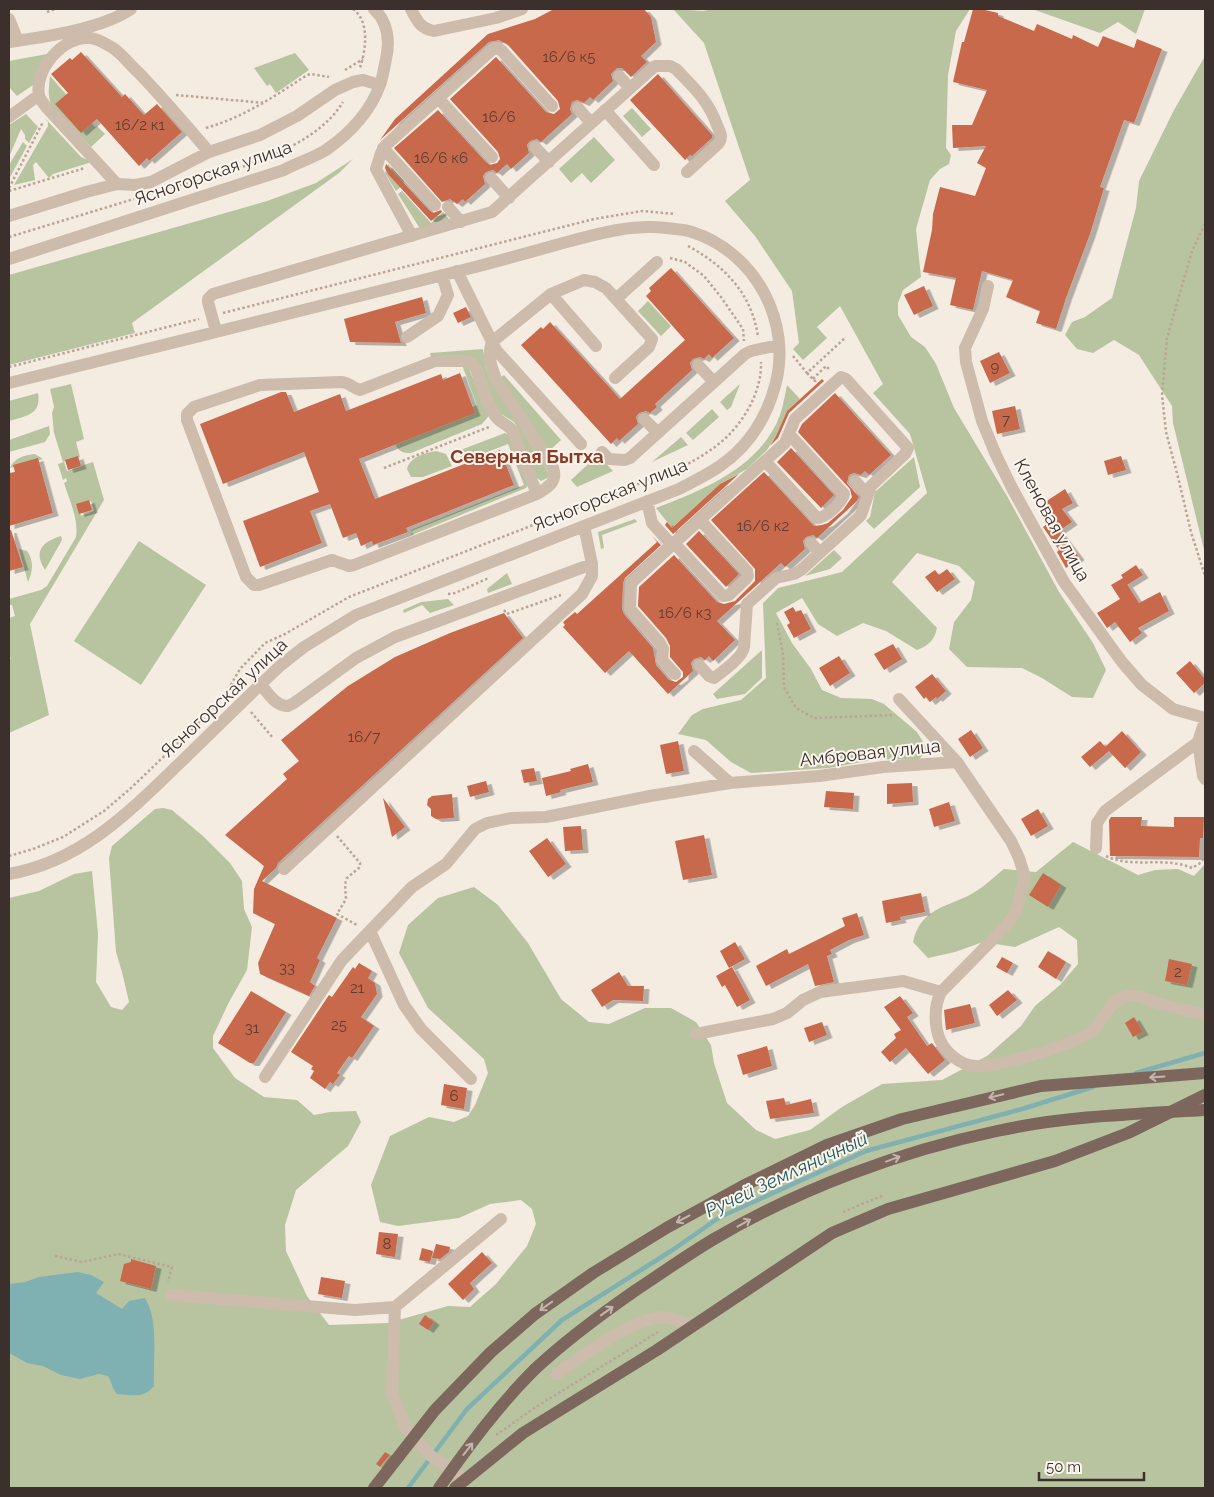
<svg xmlns="http://www.w3.org/2000/svg" width="1214" height="1497" font-family="Raleway,sans-serif">
	<style>
		.green { fill: #b8c4a0; fill-rule: evenodd }
		.water { fill: #7fb0b2 }
		.lines { fill: none; stroke-linecap: round; stroke-linejoin: round }
		.stream { stroke: #7fb0b2; stroke-width: 4.5 }
		.building { fill: #c8694b; filter: url(#shadow) }
		.path { stroke: #b9a596; stroke-width: 2.5; stroke-dasharray: 2.5 2.5; stroke-linecap: butt }
		.minor { stroke: #cdbbac; stroke-width: 12 }
		.major { stroke: #7d675c; stroke-width: 12 }
		.major-bridge { stroke: #7d675c; stroke-width: 12 }
		.oneway { stroke: #c2b5ac }
		.labels { text-anchor: middle; stroke-width: 4; stroke-linejoin: round; paint-order: stroke }
		.number-label { font-size: 15px; fill: #5e3e33 }
		.street-label { font-size: 18px; fill: #3b302b; stroke: #fbf5ee }
		.neighbourhood-label { font-size: 19px; font-weight: bold; fill: #8c3b22; stroke: #fbf5ee }
		.water-label { font-size: 19px; font-style: italic; fill: #1f5a5e; stroke: #fbf5ee }
	</style>
	<defs>
		<filter id="shadow"><feDropShadow dx="5.5" dy="3" stdDeviation="0" flood-color="#0004"/></filter>
	</defs>
	<rect width="100%" height="100%" fill="#f4ebe1"/>
	<path class="green" d="M673,9l30,2 10,-2h257l-14,22 -8,44 -2,73 5,7 -2,9 -9,5 -10,11 -14,49 5,48 -18,13 -5,13v12l13,22 14,10 11,17 18,44 53,88 52,96 34,51 13,27 -13,28 -21,-1 -30,-19 -20,-10 -55,-1 -18,-18 5,-27 17,-22 4,-18 -16,-16 -42,-13 -25,29 45,46c-3,13 -8,17 -20,22l-31,-19 -23,-8 -26,13 -19,-12 -16,-26 -26,15 16,30 19,26 11,21 19,8 31,1 12,5 33,28 11,18 -10,10 -40,-1 -49,9 -78,5 -20,-11 -25,-22 -28,-6 14,-19 11,-6 38,-9 25,-22 -3,-75 15,-15 64,-16 85,-79 -17,-59 -37,-41 10,-9 -43,-78 -23,21 10,11 -24,22 -10,-11 6,-6 -7,-52 -37,-55 -30,-35 25,-21 -46,-137z
		M1032,9h113l-9,25 -18,-12 -18,11z
		M295,53l14,17 -33,23 -6,-9 -3,2 -13,-18z
		M47,54l-11,29 -19,13 -8,-9v-26z
		M1205,56v498l-32,-131 -1,-17 -33,-51 -25,-15 -21,13 -16,-4 -12,-14 7,-13 13,-5 27,-19 24,-90 3,-27 35,-71z
		M50,76l45,51 2,-1 8,8 -14,13 -39,-41c-5,-9 -3,-20 -2,-30z
		M632,108l19,21 -9,8 -19,-21z
		M26,114l12,13 -9,16 -4,-4v-4l-4,-6 -12,28v-32z
		M44,117l37,40 11,5 -39,12 -4,4 -13,-16 -3,3 2,15 -21,5 34,-59v-4z
		M594,137l21,23 -24,23 -9,-10 -11,10 -12,-14z
		M23,142l4,4 -18,33v-14z
		M353,159l-14,14 -207,150 3,10 -126,32v-90l258,-74 49,-18z
		M388,164l16,17v3l-8,7 -11,-18z
		M402,191l29,32 12,-11 6,7 -27,9 -3,-1 -21,-33z
		M648,301l23,25 -10,10 -23,-25z
		M483,349l3,20 6,13 55,88 2,5 -2,3 -6,3 -5,-4 -20,-52 -2,-3 -16,-10 -18,-44 -49,-11 -1,-4z
		M462,365l6,2 20,45v5l-6,7 -71,29c-12,1 -14,-5 -18,-14l84,-34z
		M504,375l57,65 -13,12 -47,-75z
		M71,384l13,55 -8,3 4,15 -17,5 -9,-29 -2,-20 2,-6 -4,-18z
		M740,384l-9,23 -4,3 -7,-8z
		M787,385l13,14 -13,12 -11,25 -9,14 -20,19 -27,15 -48,44 -16,-20c47,-18 105,-41 124,-93 3,-9 5,-20 7,-30z
		M38,393c4,22 -13,23 -29,28v-20z
		M712,409l7,8 -26,23 -7,-7z
		M49,426l1,8 -5,8 -36,10v-12z
		M505,433l5,3 18,49 -2,3 -114,47 -1,-5 113,-45 -16,-41 -46,18 -4,-11z
		M681,437l7,8 -36,17z
		M436,451l10,3 6,12 -29,11h-12l-4,-8c3,-12 17,-16 29,-18z
		M35,454l8,5 -33,9c4,-10 14,-13 25,-14z
		M598,455l15,16 -36,16 -6,-7z
		M914,457l6,30 -46,42 -8,-8 4,-4 5,-25z
		M64,462l3,9 26,-9 11,38 -74,124 19,91 -40,18v-71l2,-5 -2,1v-40l6,-2 -3,-11h-3v-6l32,-9 6,-4 29,-49c3,-17 -7,-38 -12,-54l3,-2 -1,-3 -3,2 -5,-16zM91,501l3,10 -13,5 -3,-10h-3z
		M635,519l2,3 -35,13 2,13 -3,1 -3,-17z
		M61,536l1,4 -17,30c-12,-19 -3,-28 16,-34z
		M139,541l67,44 -65,100 -67,-44z
		M19,549l8,2c7,10 6,20 1,31z
		M834,550l8,8 -12,11 -25,7z
		M507,573l5,11 -24,9 -1,-4z
		M448,599l6,6 -24,8 -8,-8 -18,8 -1,-3 18,-8z
		M762,650v28l-17,16 -28,5 -4,-5z
		M163,808l9,2 32,27 26,26 12,18 2,28 8,18 -5,43 -18,32 -16,34v12l22,30 29,19 33,3 17,15 16,-3 26,-1 5,11 -13,24 -52,44 -11,35 1,26 21,45 22,29 59,-2 60,-17 22,1 26,-23 31,-38 9,-22 -4,-15 -11,-9 -31,4 -31,14 -61,8 -18,-4 -9,-37 19,-49 39,-19 25,5 14,-6 7,-11 13,-32 -4,-14 -56,-51 -29,-55 9,-28 30,-27 36,-11 24,18 30,38 33,56 28,23 20,2 36,-16h26l25,14 15,23 3,18 13,40 29,27 19,9 35,-9 32,-23 40,-23 60,-4 45,-24 34,-30 14,-20 25,-21 18,-21 -1,-24 -18,-13 -44,20 -32,-5 -28,10 -27,6 -15,-16c8,-35 34,-34 60,-49 11,-6 21,-16 31,-24l32,3 37,-30 65,33 17,-5 23,-1 16,7 11,-12v624h-1196v-590l30,-7 35,-17 18,-3 6,63 -2,48 15,25 11,3 7,-8 -7,-30 -6,-20 -7,-94 3,-12 43,-37z"/>
	<path class="water" d="M78,1272l13,3 13,7 -8,11 26,16 7,-8 16,-3c14,23 8,62 9,88 -11,13 -22,9 -37,8 -5,-5 -5,-12 -9,-18l-9,-2 -19,5 -19,-4 -18,-9 -16,-3 -18,-10v-69l16,-2 14,-5z"/>
	<g class="lines">
		<path class="stream" d="M1136,1073l69,-20
			M408,1488l59,-79 95,-89 109,-69 49,-34 146,-66 156,-42 71,-22"/>
	</g>
	<path class="building" d="M554,9h90l7,8 5,25 -15,14 6,6 -16,15 -9,-9h-5l-6,6 2,7 -20,19 -3,-3 -6,6 -7,-3 -5,2 -2,7 2,5 -31,28 -4,-3 -7,2 -3,4 2,8 -18,16 -4,-5 -10,9 -4,-3 -7,2 -3,4 2,8 -20,18 -2,-3 -6,5 -7,-5 -8,3 -48,-54 44,-38 48,52 4,3 7,-2 3,-4 -2,-7 -48,-53 46,-42 50,55 8,2 6,-5 -2,-8 -50,-56 -9,-5 -10,2 -109,98 15,-21 93,-85 47,-15z
		M973,9h8l17,4v3l36,15 3,-7 35,15 1,-4 25,12 5,-11 31,12 3,-9 25,10 -28,74 -10,-3 -24,67 4,1 -14,46 -24,64 -10,31 -20,-6 4,-12 -34,-14 7,-17 -31,-9 -9,39 -23,-5 6,-27 -33,-6 9,-42 1,-16 7,-27 35,9 11,-28 -9,-5 9,-17 -33,2 -1,-23h20l15,-35 -34,-8 9,-40h2z
		M81,52l41,45 3,-3 19,21 13,-11 25,28 -33,29 -2,-3 -8,8 -42,-47 -16,14 -26,-29 13,-11 -17,-19 19,-16 2,2z
		M658,74l54,61v3l-20,18 -2,-1 -5,5 -55,-60z
		M386,164l43,46 4,3 8,-3 1,2 -11,9 -43,-47 -3,-6z
		M671,268l63,70 -22,20 -3,-4 -5,5 -4,-2 -7,2 -3,4 2,7 -37,34 2,3 -7,6 -4,-2 -7,2 -3,4 2,7 -19,17 -2,-3 -6,6 -90,-99 20,-18 2,2 7,-7 70,77 65,-59 -39,-44 5,-5 -2,-3z
		M924,286l9,20 -19,9 -10,-20z
		M422,297l4,16 -31,9 6,21 -51,-1 -6,-23z
		M466,307l5,10 -13,6 -5,-10z
		M999,352l11,21 -20,10 -10,-22z
		M460,373l15,40 -116,46 16,40 125,-49 14,35 -108,43 2,4 -35,13 -1,-4 -11,5 -5,-13 -13,5 -13,-34 -20,7 12,32 -62,24 -17,-46 76,-29 -15,-40 -81,32 -23,-60 81,-32h5l8,20 46,-18 6,17 95,-37 2,6z
		M822,379l2,2 -35,32 -11,25 -8,8 6,-10 11,-25z
		M835,393l56,62 -22,20 -4,-4 -4,4 -7,-2 -5,2 -2,8 12,14 -2,4 -40,37 -4,-3 -7,2 -3,4 2,8 -20,18 -4,-4 -64,58 18,19 -22,21 -4,-5 -4,4 -4,-3 -7,2 -3,4 2,8 -25,23 -39,-43 -24,22 -42,-46 2,-2 -2,-3 12,-10 2,2 80,-72 -5,-6 9,9 -36,33 -2,5 -1,26 2,5 29,34 3,17 13,15 7,2 7,-5v-5l-13,-15v-11l-4,-8 -28,-32 1,-19 35,-32 43,47 7,2 11,-3 20,-20v-12l-44,-49 53,-48 50,54 8,-1 6,-2 15,-13 9,-13 -2,-8 -52,-57 4,-8z
		M1015,406l5,23 -23,5 -5,-23z
		M791,448l43,47 -13,13 -44,-46z
		M78,456l3,10 -13,4 -3,-10z
		M1121,456l5,14 -18,5 -4,-14z
		M38,458l15,55 -44,13v-53l6,-1 -2,-7z
		M739,474l-66,60 -8,-9 2,-3 5,6 48,-44z
		M1065,489l8,14 -11,6 10,13 -13,9 20,26 -13,11 -9,-16 2,-2 -16,-23 12,-9 -10,-16z
		M89,500l3,10 -13,4 -3,-10z
		M9,530h2l12,37 -14,4z
		M699,531l40,43 -13,13 -40,-43z
		M1136,565l7,10 -16,10 -2,-4 14,22 21,-11 9,19 -31,17 4,5 -12,9 -15,-20 -8,6 -10,-15 23,-14 -9,-14 12,-7 -2,-3z
		M947,569l8,10 -18,13 -12,-15 10,-7 4,5z
		M793,607l3,5 5,-2 10,19 -17,9 -7,-13 3,-2 -6,-11z
		M504,613l19,25 -245,225 -2,5 -14,13 75,37 -20,40 3,2 -10,22 5,4 -6,10 -49,-22 -2,-11 17,-39 -22,-11 1,-24 10,-23 -39,-31 62,-56 -4,-5 16,-13 -18,-21 67,-54 47,-29 55,-24z
		M893,644l9,15 -18,11 -10,-16z
		M839,656l11,17 -20,13 -11,-18z
		M1190,661l15,18v4l-11,10 -18,-20z
		M932,674l14,17 -9,8 -1,-2 -6,5 -4,-5 -2,2 -9,-12z
		M971,730l12,18 -13,9 -12,-18z
		M1122,731l19,21 -16,16 -20,-21z
		M678,741l6,30 -18,3 -6,-29z
		M1100,741l9,10 -19,16 -9,-10z
		M588,764l5,18 -33,8 1,2 -15,4 -4,-18 29,-7 -1,-2z
		M534,768l3,13 -13,2 -3,-13z
		M486,781l3,11 -19,5 -3,-11z
		M912,783l1,19 -26,2v-20z
		M826,791l28,2 -1,16 -29,-2z
		M452,794l2,24 -18,1 -5,-3v-7l-4,-4 1,-6 4,-3z
		M383,798l22,29 -13,10z
		M949,802l6,19 -21,6 -5,-18z
		M1038,809l10,17 -17,10 -10,-17z
		M1111,817h31l-1,9 33,1v-10h30l-1,21h-3l-1,19 -89,-1 -1,-36z
		M581,826l2,24 -18,1 -2,-24z
		M704,835l8,40 -29,5 -8,-39z
		M547,838l19,26 -18,13 -19,-26z
		M1043,873l18,12 -13,22 -19,-12z
		M921,893l4,19 -25,5 1,3 -15,3 -4,-22z
		M857,913l7,22 -15,5 -19,10 2,4 -5,2 7,26 -19,4 -7,-22 -42,22 -10,-20 31,-17 2,5 56,-28 -3,-8z
		M735,942l10,17 -16,9 -9,-17z
		M1048,951l18,11 -10,17 -18,-12z
		M1002,957l11,6 -6,10 -11,-6z
		M1169,959l23,5 -5,21 -22,-4z
		M359,963l13,8 -4,7 7,5 2,11 -16,23 13,9 -22,32 -3,-2 -12,17 3,2 -7,9 -3,-2 -5,7 -15,-11 4,-7 -3,-2 2,-3 -22,-14 38,-57 3,2 21,-30 2,2z
		M732,967l18,33 -13,7 -12,-22 -3,2 -6,-11z
		M619,972l9,14h16l-1,15 -30,-1 -11,7 -11,-17z
		M1008,990l9,10 -20,16 -8,-11z
		M251,991l35,21 -32,51h-4l-32,-20z
		M900,996l13,17 -6,4 20,29 5,-3 13,17 -17,14 -22,-26 -16,14 -9,-10 15,-14 -2,-4 7,-4 -17,-23z
		M970,1004l5,19 -29,7 -2,-20z
		M1134,1017l9,15 -10,5 -8,-14z
		M822,1022l5,13 -18,7 -5,-14z
		M767,1046l5,20 -29,9 -6,-20z
		M444,1084l23,4 -3,21 -23,-4z
		M784,1098l2,7 25,-6 3,14 -44,6 -4,-18z
		M379,1232l19,2 -3,23 -19,-3z
		M436,1244l14,3 -1,5 -9,7 -8,-1z
		M422,1248l11,3 -3,11 -11,-2z
		M482,1252l10,11 -22,20 4,6 -11,11 -15,-16z
		M131,1259l25,7 -5,23 -31,-8 4,-17 7,-2z
		M321,1277l24,4 -3,17 -24,-4z
		M425,1315l9,7 -6,8 -9,-6z
		M385,1452l5,3 -10,12 -4,-3z"/>
	<g class="lines">
		<path class="path" d="M353,9c17,13 13,40 7,59
			M47,12l8,-3
			M345,70l18,-11
			M176,95l89,8
			M206,128c38,-11 69,-32 101,-53l4,-1 18,3
			M9,188l34,-66
			M171,188c54,-16 141,-35 172,-86
			M9,191l76,-23
			M1205,224l-13,27 -25,87 -5,57 4,37 11,41 14,59 14,44
			M9,237l125,-38
			M688,246c37,20 64,48 70,91
			M670,258l15,4 19,14 17,21 22,32 1,12
			M223,313l371,-94 48,-8 33,3
			M793,356l14,17 39,-36
			M9,367l190,-48
			M807,373l8,8 2,-1
			M813,379l13,-13 4,4
			M384,468l105,-41
			M448,594l7,-1 34,-15
			M504,610l3,4 54,-19
			M777,623l6,31 1,33 12,21 18,10 81,-3
			M251,712l22,26
			M337,836l23,27v4l-13,11 -2,6 1,15 -9,15 20,11
			M9,856l24,-7 30,-12 41,-26 27,-23 75,-72 20,-23 14,-24 25,-26 20,-9 64,-37 335,-131c13,-7 25,-14 36,-23 23,-19 42,-51 41,-81
			M1106,856c27,13 58,0 86,12l7,-4 6,-7
			M843,1212l41,-17
			M55,1256l27,6 36,-8 54,13 -4,15
			M496,1435l43,-30 119,-73"/>
		<path class="minor" d="M411,9c6,12 9,19 23,22l62,-13 26,-9
			M9,19l9,22
			M9,42c35,-5 93,-13 122,-33
			M619,76l11,12
			M438,98l54,59
			M578,108l13,15
			M605,110l49,55
			M9,117l30,-22
			M535,147l14,15
			M383,148l52,57
			M491,178l18,20
			M117,184l-70,-76c-3,-4 -7,-8 -8,-13 -5,-25 24,-59 50,-57 8,0 17,6 24,10 9,6 17,17 25,24 25,26 48,53 71,80
			M448,207l13,15
			M9,216l77,-24 31,-8 18,1 16,-3 58,-30 51,-17 37,-19 38,-26 18,-8 10,-2 17,5
			M412,236l-36,-67 5,-16 5,-8 108,-97h4l4,3 50,55
			M9,259l275,-89c13,-7 29,-12 42,-20 23,-16 44,-38 54,-65 3,-8 4,-17 6,-26 4,-18 2,-37 -12,-50
			M457,271l35,71 59,-48 33,-14 11,2 11,6 46,51 -3,8 -34,31
			M988,286l-5,23 -18,39 1,14 16,59 14,34 16,33 52,94 58,80 20,23 31,24 32,9
			M551,294l45,52
			M616,299l41,-37
			M216,331l-8,-29v-3l5,-5 279,-82 163,-146h15l6,3c18,19 32,31 41,56 3,7 6,12 2,18l-32,29
			M407,337l31,-21 10,-21 -6,-20
			M492,342c-5,13 -1,24 4,37l57,89c5,14 -5,19 -16,26
			M492,342l4,8 85,94
			M435,361h32l5,3 4,5c5,13 11,38 21,49 4,5 11,7 15,12l25,64 -183,71 -5,1 -17,-6 -73,25h-5l-8,-8 -59,-157v-6l7,-7 66,-22 81,-3c7,0 12,6 19,8z
			M698,365l16,17
			M9,383c153,-37 305,-76 458,-114 32,-8 64,-17 96,-26 34,-9 68,-19 103,-15 8,1 18,1 26,4 63,20 101,90 83,154 -9,33 -26,60 -55,80 -13,9 -28,16 -41,23l-323,126 -52,32 -23,18c-33,31 -65,63 -98,95 -52,50 -100,101 -174,114
			M644,419l14,14
			M602,452l7,7 16,1 5,-2 115,-104 6,-3 28,-6
			M765,461l52,57c9,0 25,-16 27,-24l-55,-60
			M855,481l13,14
			M647,501l5,22 20,22 -41,38 -1,26 30,34 3,6 -1,11 13,14
			M674,543l49,53 6,-1 17,-16 2,-3 -1,-5 -47,-51
			M811,543l9,10
			M672,545l113,-102 10,-24 46,-42 5,2 62,69 -3,6 -34,32 -10,29 -3,3 -57,52 -7,4 -18,4 -29,26 -3,43c-1,10 -22,25 -30,31l-5,-2 -10,-11
			M261,685c7,8 15,22 27,21l6,-3 62,-45 39,-21 197,-73
			M899,699l58,63
			M1205,720l-7,22 5,34 2,3
			M694,751l36,32
			M1096,848l1,-25 8,-12 93,-69
			M284,869l298,-275 10,-18v-12l-8,-38
			M370,931l34,74 17,24 50,50
			M941,992c-7,14 -7,33 -1,48 6,13 20,25 35,26 22,2 98,-21 116,-34 12,-9 18,-31 33,-35 11,-4 23,3 33,6 16,4 32,9 48,11
			M265,1077l77,-117 70,-73 34,-23 29,-35 12,-6 24,-5 35,-1 104,-21 80,-13 89,-7 64,-9 74,-5 54,79 8,17 6,19 -9,35 -12,16 -63,64 -38,-11 -83,11 -17,8 -16,13 -14,6 -77,15
			M171,1295l184,15 40,-3 106,-88
			M395,1307l-3,85 13,35 26,29 34,23
			M556,1374c27,-17 77,-57 108,-57 10,1 21,6 30,10"/>
		<path class="major" d="M455,1488l68,-55 134,-83 175,-117 56,-24 167,-48 73,-28 77,-38"/>
		<path class="major-bridge" d="M374,1488l61,-78 56,-58 44,-38 58,-41 75,-46 75,-41 84,-41 75,-26 139,-33 164,-13
			M439,1488c29,-41 59,-82 95,-118 32,-30 66,-55 102,-80 26,-17 51,-35 78,-51 85,-50 187,-88 283,-108 68,-15 138,-17 208,-21"/>
	</g>
	<defs><path id="oneway-shaft" d="M-6 0H5M1.5-3L5.5 0L1.5 3" fill="none" stroke-width="1.6" stroke-linecap="round" stroke-linejoin="round" transform="scale(1.25)"/></defs>
	<g class="oneway">
		<use href="#oneway-shaft" transform="translate(1157 1077) rotate(176)"/>
		<use href="#oneway-shaft" transform="translate(996 1096) rotate(167)"/>
		<use href="#oneway-shaft" transform="translate(893 1159) rotate(-20)"/>
		<use href="#oneway-shaft" transform="translate(683 1219) rotate(152)"/>
		<use href="#oneway-shaft" transform="translate(744 1223) rotate(-29)"/>
		<use href="#oneway-shaft" transform="translate(546 1306) rotate(145)"/>
		<use href="#oneway-shaft" transform="translate(607 1311) rotate(-36)"/>
		<use href="#oneway-shaft" transform="translate(468 1449) rotate(-52)"/>
	</g>
	<g class="labels">
		<g class="number-label">
			<text x="569" y="62">16/6 к5</text>
			<text x="499" y="122">16/6</text>
			<text x="140" y="130">16/2 к1</text>
			<text x="441" y="163">16/6 к6</text>
			<text x="995" y="372">9</text>
			<text x="1006" y="425">7</text>
			<text x="763" y="531">16/6 к2</text>
			<text x="685" y="618">16/6 к3</text>
			<text x="364" y="742">16/7</text>
			<text x="287" y="973">33</text>
			<text x="1178" y="977">2</text>
			<text x="357" y="993">21</text>
			<text x="339" y="1030">25</text>
			<text x="252" y="1033">31</text>
			<text x="454" y="1101">6</text>
			<text x="387" y="1249">8</text>
		</g>
		<g class="street-label">
			<text transform="translate(213 173) rotate(-19)" y="6">Ясногорская улица</text>
			<text transform="translate(610 495) rotate(-22)" y="6">Ясногорская улица</text>
			<text transform="translate(1052 520) rotate(61)" y="6">Кленовая улица</text>
			<text transform="translate(224 698) rotate(-43)" y="6">Ясногорская улица</text>
			<text transform="translate(870 753) rotate(-6)" y="6">Амбровая улица</text>
		</g>
		<g class="neighbourhood-label">
			<text x="527" y="463">Северная Бытха</text>
		</g>
		<g class="water-label">
			<text transform="translate(786 1174) rotate(-25)" y="7">Ручей Земляничный</text>
		</g>
	</g>
	<rect width="1214" height="1497" fill="none" stroke="#3b302b" stroke-width="20"/>
	<path d="M1039 1472v8h105v-8" fill="none" stroke="#3b302b" stroke-width="2.5"/>
	<text x="1046" y="1472" font-size="15" fill="#3b302b" stroke="#fbf5ee" stroke-width="4" paint-order="stroke">50 m</text>
</svg>
